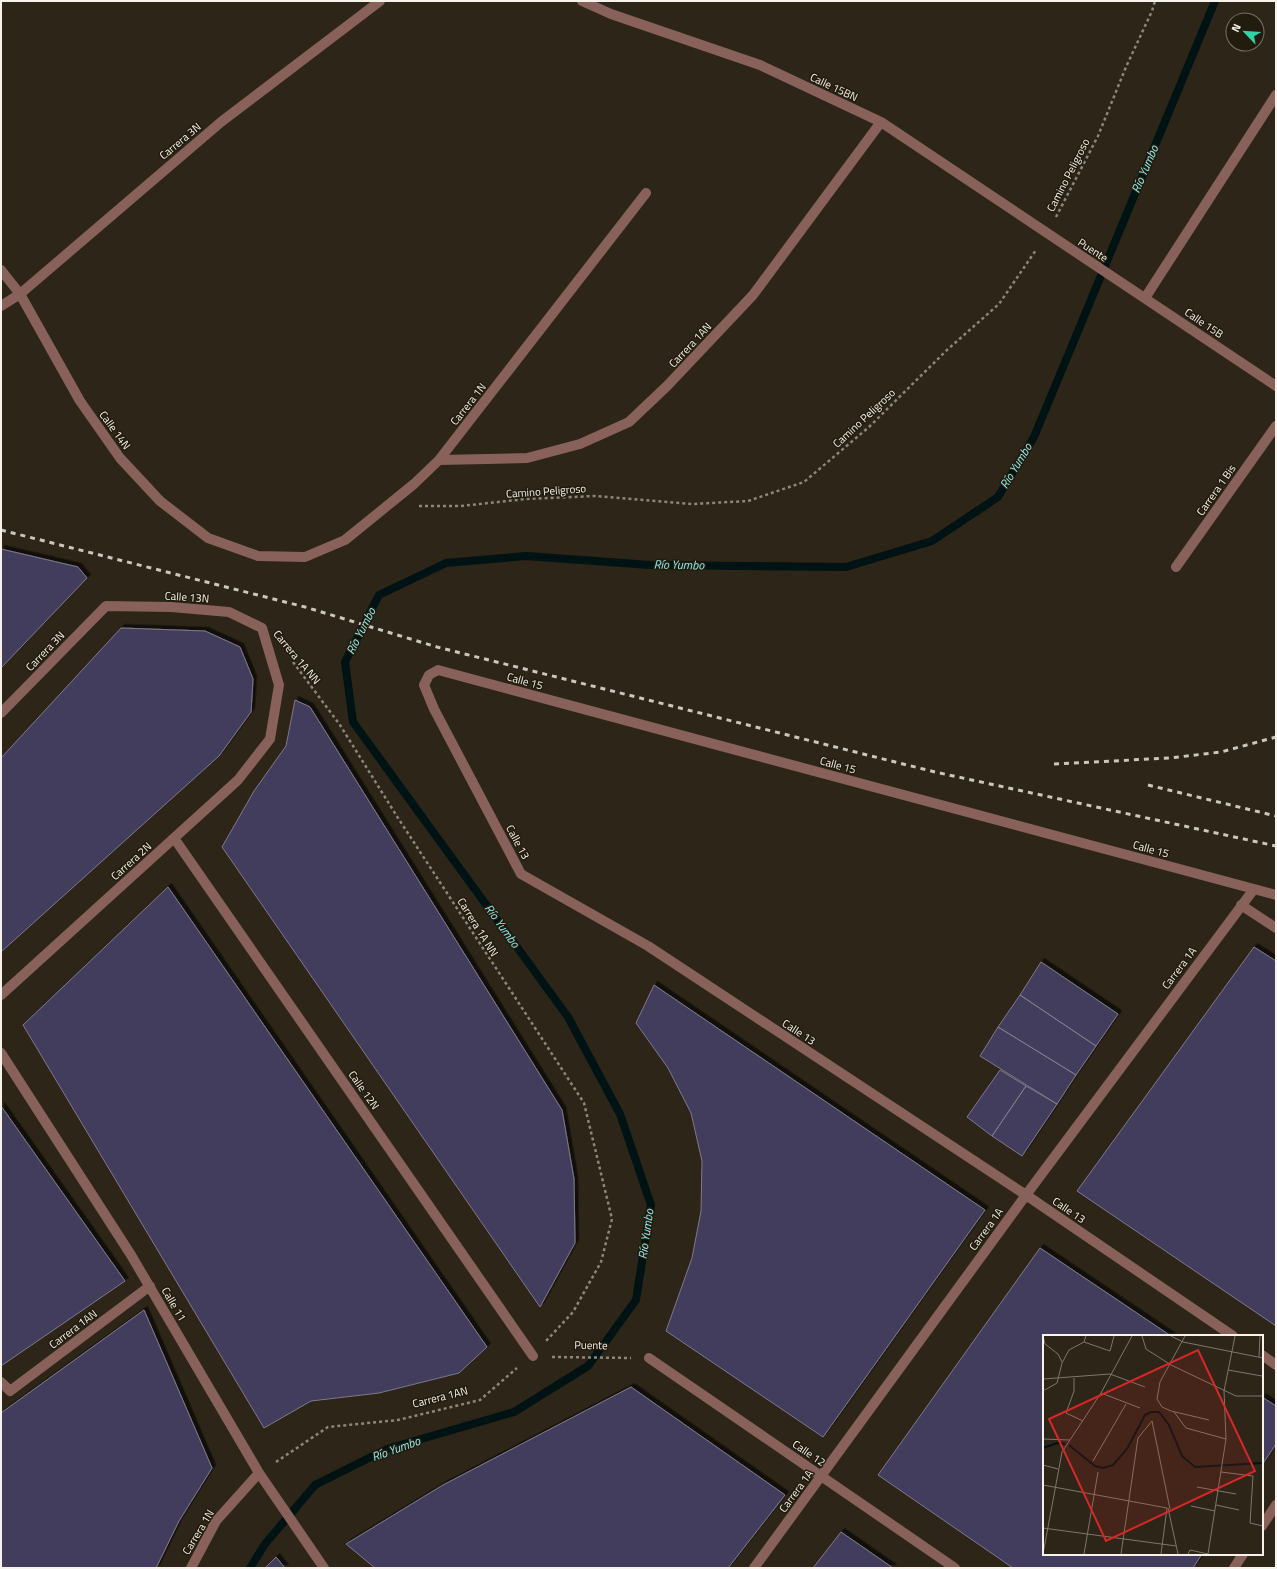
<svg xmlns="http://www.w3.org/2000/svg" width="1277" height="1569" font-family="'Titillium Web',sans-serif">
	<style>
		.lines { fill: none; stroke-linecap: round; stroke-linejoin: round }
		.stream { stroke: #001314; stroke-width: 8 }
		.building { fill: #433c5c; stroke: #7d7a8b; filter: url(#shadow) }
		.path { stroke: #8c867c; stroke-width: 2.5; stroke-dasharray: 3 3; stroke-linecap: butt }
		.minor { stroke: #87615a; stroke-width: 10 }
		.rail { stroke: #ccc7bd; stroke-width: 3; stroke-dasharray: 5 5; stroke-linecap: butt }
		.labels { text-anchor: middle; stroke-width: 3; stroke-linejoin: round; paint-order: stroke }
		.street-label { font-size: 11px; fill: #f7f2ea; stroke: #221c0e }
		.water-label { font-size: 12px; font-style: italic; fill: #94eaee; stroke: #221c0e }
		.inset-river { fill: none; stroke: #001314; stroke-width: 2 }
		.inset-road { fill: none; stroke: #7d776c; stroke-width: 1 }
		.view { fill: #d62828; fill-opacity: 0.15; stroke: #d62828; stroke-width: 2 }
		.inset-edge { fill: none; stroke: #f7f2ea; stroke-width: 2 }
	</style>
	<defs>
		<filter id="shadow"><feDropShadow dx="3.5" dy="-3.5" stdDeviation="0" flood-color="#0009"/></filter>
	</defs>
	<rect width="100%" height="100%" fill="#2c2518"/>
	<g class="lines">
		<path class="stream" d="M250,1568l15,-24 50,-59 72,-36 127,-37 74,-46 48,-66 15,-95 -31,-91 -52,-97 -215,-295 -8,-60 34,-67 67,-32 80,-7 124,9 196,2 86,-26 66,-44 36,-60 181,-436"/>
	</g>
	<path class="building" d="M1,549l77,18 9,11 -86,90z
		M121,628l84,3 35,16 13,32 -2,33 -32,44 -218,196v-194z
		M295,700l15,7 252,403 12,69 1,64 -35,64 -318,-460 32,-56 32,-45z
		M168,887l319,460 -28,26 -80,20 -68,8 -47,27 -241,-403z
		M1254,947l22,14v365l-199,-135z
		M1041,962l77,52 -22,32 -76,-51z
		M654,985l331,225 -162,227 -157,-106 26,-73 9,-47 1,-50 -11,-48 -23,-45 -32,-45z
		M1020,995l76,51 -20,29 -78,-48z
		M998,1027l78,48 -19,29 -77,-48z
		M1000,1070l26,16 -34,50 -25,-19z
		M1026,1086l31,18 -35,52 -30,-20z
		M1,1106l124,175 -124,85z
		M1040,1248l131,88h-127v218h158l-9,14h-180l-135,-93z
		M144,1310l68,158 -33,53 -23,47h-155v-155z
		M631,1387l154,108 -57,73h-353l-29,-24 97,-59z
		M1262,1397l14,9v38l-14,21z
		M841,1532l52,36h-80z
		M276,1557l9,11h-20z"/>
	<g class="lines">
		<path class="path" d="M1056,217l42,-81 28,-69 26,-56 3,-10
			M419,506h42l65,-7 69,-3 97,8 56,-3 56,-19 65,-55 78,-77 52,-46 37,-54
			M293,662l47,63 58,93 186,285 28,116 -11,43 -28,50 -27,29
			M552,1357l79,1
			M276,1462l52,-35 70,-7 82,-20 37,-32"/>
		<path class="minor" d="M582,1l29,13 149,51 121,57 395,264
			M1,270l19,24 60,107 40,57 40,43 48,37 50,18 47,1 40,-17 69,-56 25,-24 207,-267
			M1145,298l131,-203
			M1,306l19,-12 201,-172 159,-121
			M439,460l88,-2 53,-14 49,-22 38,-36 86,-91 128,-173
			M1176,567l100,-141
			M1,713l105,-107 65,1 58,5 33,16 17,57 -9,54 -32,41 -237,215
			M174,838l359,518
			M1241,905l35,23
			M1,1053l130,202 128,218 65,95
			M1233,1336l-207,-141 -378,-249 -127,-72 -87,-165 -10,-24 5,-10 9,-5 816,219
			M1262,1355l14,10
			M649,1358l306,210
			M1,1382l9,9 140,-105
			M1262,1526l14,-21
			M191,1568l25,-47 43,-48
			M754,1568l272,-373 228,-306 22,6
			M1234,1568l9,-14"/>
		<path class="rail" d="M1,530l304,77 132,40 498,125 341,74
			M1054,764l116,-6 51,-6 55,-15
			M1148,785l128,31"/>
	</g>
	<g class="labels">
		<g class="street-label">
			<text transform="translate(834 87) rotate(25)" y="4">Calle 15BN</text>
			<text transform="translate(180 141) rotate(-40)" y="4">Carrera 3N</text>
			<text transform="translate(1068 175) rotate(-63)" y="4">Camino Peligroso</text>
			<text transform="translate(1093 250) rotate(33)" y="4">Puente</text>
			<text transform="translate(1204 323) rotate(34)" y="4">Calle 15B</text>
			<text transform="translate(690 345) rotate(-47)" y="4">Carrera 1AN</text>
			<text transform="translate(468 404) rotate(-52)" y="4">Carrera 1N</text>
			<text transform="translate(864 418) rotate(-43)" y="4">Camino Peligroso</text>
			<text transform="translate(115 430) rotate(54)" y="4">Calle 14N</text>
			<text transform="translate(1216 490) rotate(-55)" y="4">Carrera 1 Bis</text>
			<text transform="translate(546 491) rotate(-4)" y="4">Camino Peligroso</text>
			<text transform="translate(187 597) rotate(4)" y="4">Calle 13N</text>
			<text transform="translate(45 651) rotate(-46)" y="4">Carrera 3N</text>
			<text transform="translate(297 657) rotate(50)" y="4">Carrera 1A NN</text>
			<text transform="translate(525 681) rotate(15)" y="4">Calle 15</text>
			<text transform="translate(838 765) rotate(15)" y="4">Calle 15</text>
			<text transform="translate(518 842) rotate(62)" y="4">Calle 13</text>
			<text transform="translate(1151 849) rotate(15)" y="4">Calle 15</text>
			<text transform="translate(131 861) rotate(-42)" y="4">Carrera 2N</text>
			<text transform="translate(478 927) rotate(58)" y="4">Carrera 1A NN</text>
			<text transform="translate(1179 968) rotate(-53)" y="4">Carrera 1A</text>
			<text transform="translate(799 1032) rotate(33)" y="4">Calle 13</text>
			<text transform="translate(364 1090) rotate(55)" y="4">Calle 12N</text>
			<text transform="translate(1069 1210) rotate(34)" y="4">Calle 13</text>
			<text transform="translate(986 1229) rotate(-54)" y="4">Carrera 1A</text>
			<text transform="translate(174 1304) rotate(60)" y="4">Calle 11</text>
			<text transform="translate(73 1329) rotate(-37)" y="4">Carrera 1AN</text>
			<text transform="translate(591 1345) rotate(1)" y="4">Puente</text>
			<text transform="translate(440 1397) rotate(-14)" y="4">Carrera 1AN</text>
			<text transform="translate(809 1453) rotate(34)" y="4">Calle 12</text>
			<text transform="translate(796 1491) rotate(-54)" y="4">Carrera 1A</text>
			<text transform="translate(198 1532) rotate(-59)" y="4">Carrera 1N</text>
		</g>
		<g class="water-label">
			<text transform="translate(1145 169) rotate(-67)" y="4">Río Yumbo</text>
			<text transform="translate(1016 466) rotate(-59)" y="4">Río Yumbo</text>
			<text transform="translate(679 565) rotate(1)" y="4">Río Yumbo</text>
			<text transform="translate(361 631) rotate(-63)" y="4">Río Yumbo</text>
			<text transform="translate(502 926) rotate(54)" y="4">Río Yumbo</text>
			<text transform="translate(646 1234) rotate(-82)" y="4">Río Yumbo</text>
			<text transform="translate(396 1449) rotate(-20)" y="4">Río Yumbo</text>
		</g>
	</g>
	<g transform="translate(1043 1335)">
		<rect width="220" height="220" fill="#2c2518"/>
		<path class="inset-river" d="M26,110l26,21 8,2 10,-3 14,-16 18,-34 6,-3h8l10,13 13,31 13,11 68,-4M0,113l14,-5 8,1"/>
		<path class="inset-road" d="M0,1l2,8 13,10 4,8M99,1l4,13 25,16 65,31h27M128,1l12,6 80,16M142,1l-25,46 -3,17 5,8 9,4 38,9M41,7l26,9 4,-15M216,22l1,-21M185,35l34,6M31,43v13l-8,22 17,8M0,44l67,-5 35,13M0,56l14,-8 5,-20 7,-13 15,-8 2,-6M58,58l39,15M131,77l12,16 40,11M0,104l27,1M50,126l33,-57M0,130l15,4M178,137l32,4 -3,47 13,3M0,150l124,23M154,152l39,7M173,170l23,5M148,171l24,5M125,173l10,46M0,193l133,18M0,219l19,-102 39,-59 31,-57M41,219l14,-82M78,219l17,-116 14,-17 18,88M118,219l6,-46M145,219l2,-4 18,4M165,219l18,-115 -2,-48 11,-55"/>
		<path class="view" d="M155,15l57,121 -149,70 -57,-122z"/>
		<rect width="220" height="220" class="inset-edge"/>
	</g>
	<rect width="1277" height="1569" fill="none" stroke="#f7f2ea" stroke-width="4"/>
	<g transform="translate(1245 32) rotate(295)"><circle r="19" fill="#221c0e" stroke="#777266"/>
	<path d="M0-3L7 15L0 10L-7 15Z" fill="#2fd4aa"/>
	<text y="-6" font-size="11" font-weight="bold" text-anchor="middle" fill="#f7f2ea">N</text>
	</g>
</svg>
